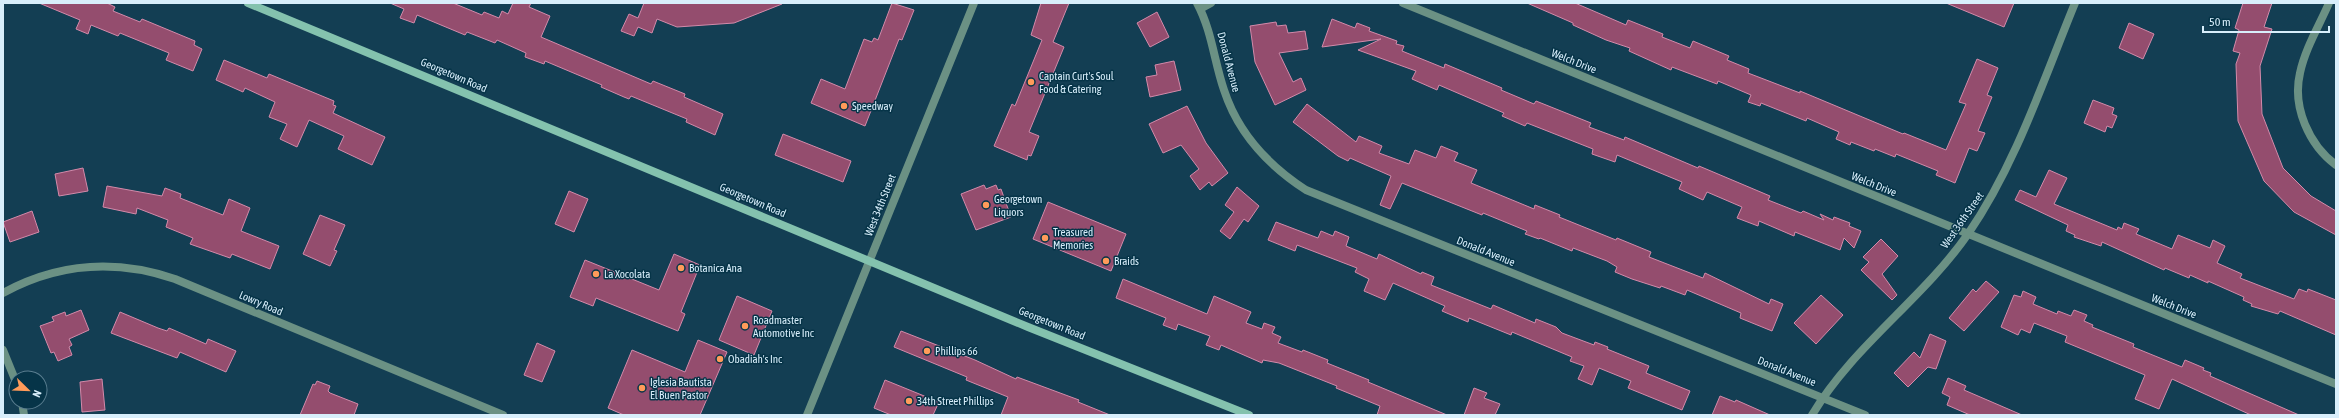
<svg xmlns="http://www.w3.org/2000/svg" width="2339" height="418" font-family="'Asap Condensed',sans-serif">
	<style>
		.building { fill: #944d6e; stroke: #d38aaa }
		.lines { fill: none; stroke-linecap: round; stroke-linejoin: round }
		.minor { stroke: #6b9184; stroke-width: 8 }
		.tertiary { stroke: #6b9184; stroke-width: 8 }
		.secondary { stroke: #84c2ae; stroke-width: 8 }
		.poi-dot { fill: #ff9b5a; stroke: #063448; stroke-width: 1.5 }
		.labels { text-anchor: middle; stroke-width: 3; stroke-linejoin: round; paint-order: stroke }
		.street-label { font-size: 11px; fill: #d8eefb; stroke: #063448 }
		.poi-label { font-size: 11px; fill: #d8eefb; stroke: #063448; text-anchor: start }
	</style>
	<rect width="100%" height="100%" fill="#133e53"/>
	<path class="building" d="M39,3h68l8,4 -2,4 27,11 2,-3 53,22 -1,4 8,4 -9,22 -27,-11 3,-7 -49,-20 -2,3 -27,-11 -3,9 -12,-5 4,-9z
		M390,3h63l29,12 2,-3 15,6 3,-7 6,3 5,-11h18l-2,4 21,9 -9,21 110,47 2,-3 32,13 -1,3 39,17 -8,21 -29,-13 1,-3 -56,-23 -2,3 -5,-2 -23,-10 1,-2 -57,-24 -1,3 -19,-7 1,-4 -29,-13 -2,3 -28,-11 -2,3 -48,-20 -3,8 -14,-5 4,-9z
		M644,3h138v1l-48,19 -57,4 -20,-8 -5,14 -14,-6 -4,9 -13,-5 8,-17 9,4z
		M892,3l22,7 -12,30 -3,-1 -34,87 -54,-23 10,-24 24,10 19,-50 8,3 2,-4 4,2z
		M1041,3h28l-16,39 11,5 -35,85 10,4 -8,20 -3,-1 -1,5 -33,-14 18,-42 3,2 27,-66 -11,-5z
		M1527,3h48l51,22 2,-5 35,14 -1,3 28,11 3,-7 36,15 -2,4 22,9 -1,4 52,20v-2l103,43 1,-1 42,17 20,-46 -7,-2 18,-43 21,9 -11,27 5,2 -14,34 7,2 -8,18 -8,-3 -14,35 -19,-8 2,-4 -42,-17 -1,3 -20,-8 -1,2 -23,-9 -1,3 -14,-6 3,-7 -32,-14 -1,3 -45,-18 -1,3 -12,-4 3,-7 -33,-14 -1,3 -45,-17 -1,3 -42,-19 1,-3 -24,-8 -33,-15v-2z
		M1946,3h68l-10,24z
		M2243,3h29l-8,24 8,2 -12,37 2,48 21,54 28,28 25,15v24l-42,-23 -30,-31 -26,-60 -2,-57 4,-11 -7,-2 6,-21 -4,-2z
		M1157,12l12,25 -19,10 -13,-24z
		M1332,19l23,9 2,-5 13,5 -1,3 28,10 -1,3 8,2 -2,5 42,17 1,-4 31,13 26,11 -1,2 33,14 2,-3 55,22 -2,4 35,13 1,-3 73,31 1,-2 71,30 -2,4 33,13 2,-2 21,9 -4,-6 13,6 1,-3 16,6 -1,3 12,5 -7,17 -10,-10 -4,12 -45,-18 -1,4 -35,-15 -1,5 -21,-8 5,-11 -35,-15 -4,8 -24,-11 3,-7 -65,-27 -2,7 -23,-8 1,-5 -66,-26 -2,3 -23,-10 2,-3 -65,-28 -2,5 -25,-11 4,-8 -58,-21 23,-11 -59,8z
		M1276,22l1,4 9,-1 2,8 17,-2 3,18 -29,4 14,29 8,-4 5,12 -31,15 -20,-43 -5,-36z
		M2129,23l25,11 -11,25 -24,-11z
		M224,60l43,18 2,-4 65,27 -1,4 3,1 -3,7 52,24 -13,28 -34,-16 6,-13 -35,-16 -12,27 -17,-8 7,-15 -18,-7 6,-15 -30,-14 -2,4 -27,-12z
		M1174,61l7,29 -31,7 -4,-20 11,-2 -2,-10z
		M2093,100l21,8 -2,6 5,2 -5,12 -5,-2 -2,6 -21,-9z
		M1307,104l49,38 3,-6 23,10 -3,7 30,11 6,-14 21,8 5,-12 17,7 -4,8 23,9 -6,13 63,26 1,-4 25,10 -1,2 57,23 1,-2 34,14 -2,5 54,21 2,-5 64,31 2,-5 12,5 -11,27 -32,-13 1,-5 -54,-23 -2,5 -24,-9 -1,2 -28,-9 -17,-7 2,-5 -10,-6 -34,-13 -1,3 -32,-13 -1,1 -14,-5 2,-3 -44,-18 -1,2 -80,-32 -12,26 -10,-4 11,-29 -41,-18 -2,3 -10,-5 -45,-34z
		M1187,106l19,37 22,30 -16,13 -3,-4 -9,8 -10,-14 9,-7 -18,-24 -18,8 -14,-29z
		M783,134l68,27 -8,21 -68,-27z
		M83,168l5,23 -29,5 -4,-22z
		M2049,170l18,8 -13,26 63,26 1,-3 4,2 2,-6 15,6 -3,5 36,15 6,-14 32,13 3,-8 12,6 -8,17 25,11 -2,4 54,21 5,-10 8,3 1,-3 28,11v35l-56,-24 -2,3 -27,-8 1,-2 -9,-4 1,-3 -36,-16v2l-18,-8 -1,3 -24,-10 -1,2 -62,-28 -1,4 -27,-9 1,-2 -9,-4 2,-6 -53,-25 5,-10 16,7z
		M984,185l2,4 10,-4 2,5 3,-1 10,28 -35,13 -15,-36z
		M107,186l55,10 3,-8 16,6 -1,4 43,17 6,-16 21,9 -9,23 38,15 -9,23 -38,-15 -2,4 -40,-14 3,-6 -27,-11 2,-7 -31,-12 -1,6 -33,-7z
		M1237,187l22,19 -11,16 -4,-3 -14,20 -10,-8 14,-19 -9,-7z
		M569,191l19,8 -14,33 -19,-8z
		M1048,202l78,32 -15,37 -78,-32z
		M32,211l7,21 -29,10 -7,-20z
		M320,215l25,10 -11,25 3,1 -7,15 -27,-12z
		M1276,222l42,16 3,-7 12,5 2,-5 14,6 -3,9 31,13 2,-5 42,20 1,-2 12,5 -3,8 60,24 2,-4 42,18 1,-4 20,8 6,6 32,12 1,-3 13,5 -1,2 42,17 -3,7 44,18 -8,19 -54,-22 3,-7 -32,-13 -7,17 -14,-6 6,-13 -14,-5 2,-4 -60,-25 -1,3 -42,-17 -1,4 -26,-11 3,-5 -52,-23 -8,17 -21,-9 5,-12 -14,-7 2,-4 -60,-23 -2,6 -27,-11z
		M1881,239l17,17 -16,18 15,21 -5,5 -31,-30 8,-8 -6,-5z
		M674,254l26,11 -19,47 4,2 -7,17 -82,-33 -3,8 -23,-9 15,-37 74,30z
		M1123,279l84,35 7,-18 37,16 -5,11 16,6 2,-6 11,4 -3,6 9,4 -3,6 24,9 1,-2 25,10 -1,3 42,17 -1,2 79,33h-70l3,-9 -44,-18 1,-2 -58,-23 -16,-3 -1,3 -41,-18 -2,5 -13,-5 4,-9 -32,-12 -2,6 -13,-5 3,-7 -50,-20z
		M1986,281l13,11 -35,39 -15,-13 24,-29 3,3z
		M2023,291l13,6 -3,7 24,10 1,-3 13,5 3,-6 13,5 -3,6 9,4 -1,2 42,17 -1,3 49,20 3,-7 19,8 -1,2 8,3 -1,3 89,39h-48l-79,-36 -13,30 -24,-10 10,-24 -80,-33 2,-6 -33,-13 -4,10 -9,-4 -3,6 -17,-8 13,-32 7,2z
		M1821,295l22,20 -27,29 -22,-21z
		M737,296l35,15 -18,44 -35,-15z
		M81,310l8,20 -20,9 3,6 -3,2 3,8 -14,6 -4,-9 -3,1 -11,-27 14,-5 -2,-4 13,-5 1,4z
		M120,312l38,16 9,3 2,-3 37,16 2,-5 28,12 -10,21 -46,-20 -3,6 -66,-25z
		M901,331l74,29 41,19 1,-2 62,23 -1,2 32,13h-109l7,-18 -42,-17 1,-3 -73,-30z
		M1930,334l16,7 -10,28 -8,-2 -20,20 -14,-14 20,-21 6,6z
		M698,340l29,12 -27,63h-76l-16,-7 24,-58 53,22z
		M537,343l18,8 -13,31 -18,-7z
		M1948,378l18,8 -2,4 58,25h-52l-23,-10 3,-8 -8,-4z
		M102,379l3,31 -23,2 -2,-30z
		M885,380l54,22 -6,13h-42l-17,-7z
		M317,381l13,5 -2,5 2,2 28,11 -4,11h-54l13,-31 2,1z
		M1474,388l13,5 -3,5 16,6 -5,11h-31z
		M1720,396l15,6 1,-2 34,15h-58z"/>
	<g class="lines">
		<path class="minor" d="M1197,3c15,28 17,58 27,87 14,43 45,76 82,100l559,225
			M1403,3l933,381
			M2329,3c-10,23 -24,46 -29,70 -8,34 9,72 36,92
			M1200,9l11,-6
			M3,293c55,-30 113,-34 172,-14l328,136
			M3,350l13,32
			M22,402l2,13
			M1812,415c42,-70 110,-115 156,-181 48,-70 75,-153 107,-231"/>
		<path class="tertiary" d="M807,415l167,-412"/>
		<path class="secondary" d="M248,3l780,324 221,88"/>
	</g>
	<g class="poi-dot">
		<circle cx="1031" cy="82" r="4"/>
		<circle cx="844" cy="106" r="4"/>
		<circle cx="986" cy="205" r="4"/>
		<circle cx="1045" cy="238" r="4"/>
		<circle cx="1106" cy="261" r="4"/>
		<circle cx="681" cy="268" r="4"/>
		<circle cx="596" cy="274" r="4"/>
		<circle cx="745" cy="326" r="4"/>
		<circle cx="927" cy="351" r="4"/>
		<circle cx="720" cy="359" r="4"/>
		<circle cx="642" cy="388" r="4"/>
		<circle cx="909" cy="401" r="4"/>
	</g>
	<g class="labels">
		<g class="street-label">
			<text transform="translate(1574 61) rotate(22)" y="4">Welch Drive</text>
			<text transform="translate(1229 62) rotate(75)" y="4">Donald Avenue</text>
			<text transform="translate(454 75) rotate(23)" y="4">Georgetown Road</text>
			<text transform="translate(1874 184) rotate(22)" y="4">Welch Drive</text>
			<text transform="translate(753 200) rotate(23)" y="4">Georgetown Road</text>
			<text transform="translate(880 205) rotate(-68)" y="4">West 34th Street</text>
			<text transform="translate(1962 220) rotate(-55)" y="4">West 36th Street</text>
			<text transform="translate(1486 251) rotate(22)" y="4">Donald Avenue</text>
			<text transform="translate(261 303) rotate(23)" y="4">Lowry Road</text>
			<text transform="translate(2174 306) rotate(22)" y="4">Welch Drive</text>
			<text transform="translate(1052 323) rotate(22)" y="4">Georgetown Road</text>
			<text transform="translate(1787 371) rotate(22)" y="4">Donald Avenue</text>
		</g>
		<g class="poi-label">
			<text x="1039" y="80">Captain Curt's Soul<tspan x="1039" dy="13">Food &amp; Catering</tspan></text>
			<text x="852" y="110">Speedway</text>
			<text x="994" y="203">Georgetown<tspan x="994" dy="13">Liquors</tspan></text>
			<text x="1053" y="236">Treasured<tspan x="1053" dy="13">Memories</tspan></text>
			<text x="1114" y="265">Braids</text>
			<text x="689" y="272">Botanica Ana</text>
			<text x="604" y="278">La Xocolata</text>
			<text x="753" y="324">Roadmaster<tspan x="753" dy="13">Automotive Inc</tspan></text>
			<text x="935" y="355">Phillips 66</text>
			<text x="728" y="363">Obadiah's Inc</text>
			<text x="650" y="386">Iglesia Bautista<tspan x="650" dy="13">El Buen Pastor</tspan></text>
			<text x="917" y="405">34th Street Phillips</text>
		</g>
	</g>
	<rect width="2339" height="418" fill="none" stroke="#d8eefb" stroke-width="8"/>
	<g transform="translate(28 390) rotate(113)"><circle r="19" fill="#063448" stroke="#5a7e90"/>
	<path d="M0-3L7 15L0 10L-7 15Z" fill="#ff9b5a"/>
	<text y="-6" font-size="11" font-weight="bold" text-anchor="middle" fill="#d8eefb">N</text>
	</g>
	<path d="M2203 26v6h126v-6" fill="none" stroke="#d8eefb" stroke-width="2"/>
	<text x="2209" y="26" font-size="12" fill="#d8eefb" stroke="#063448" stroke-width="3" paint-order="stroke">50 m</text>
</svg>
